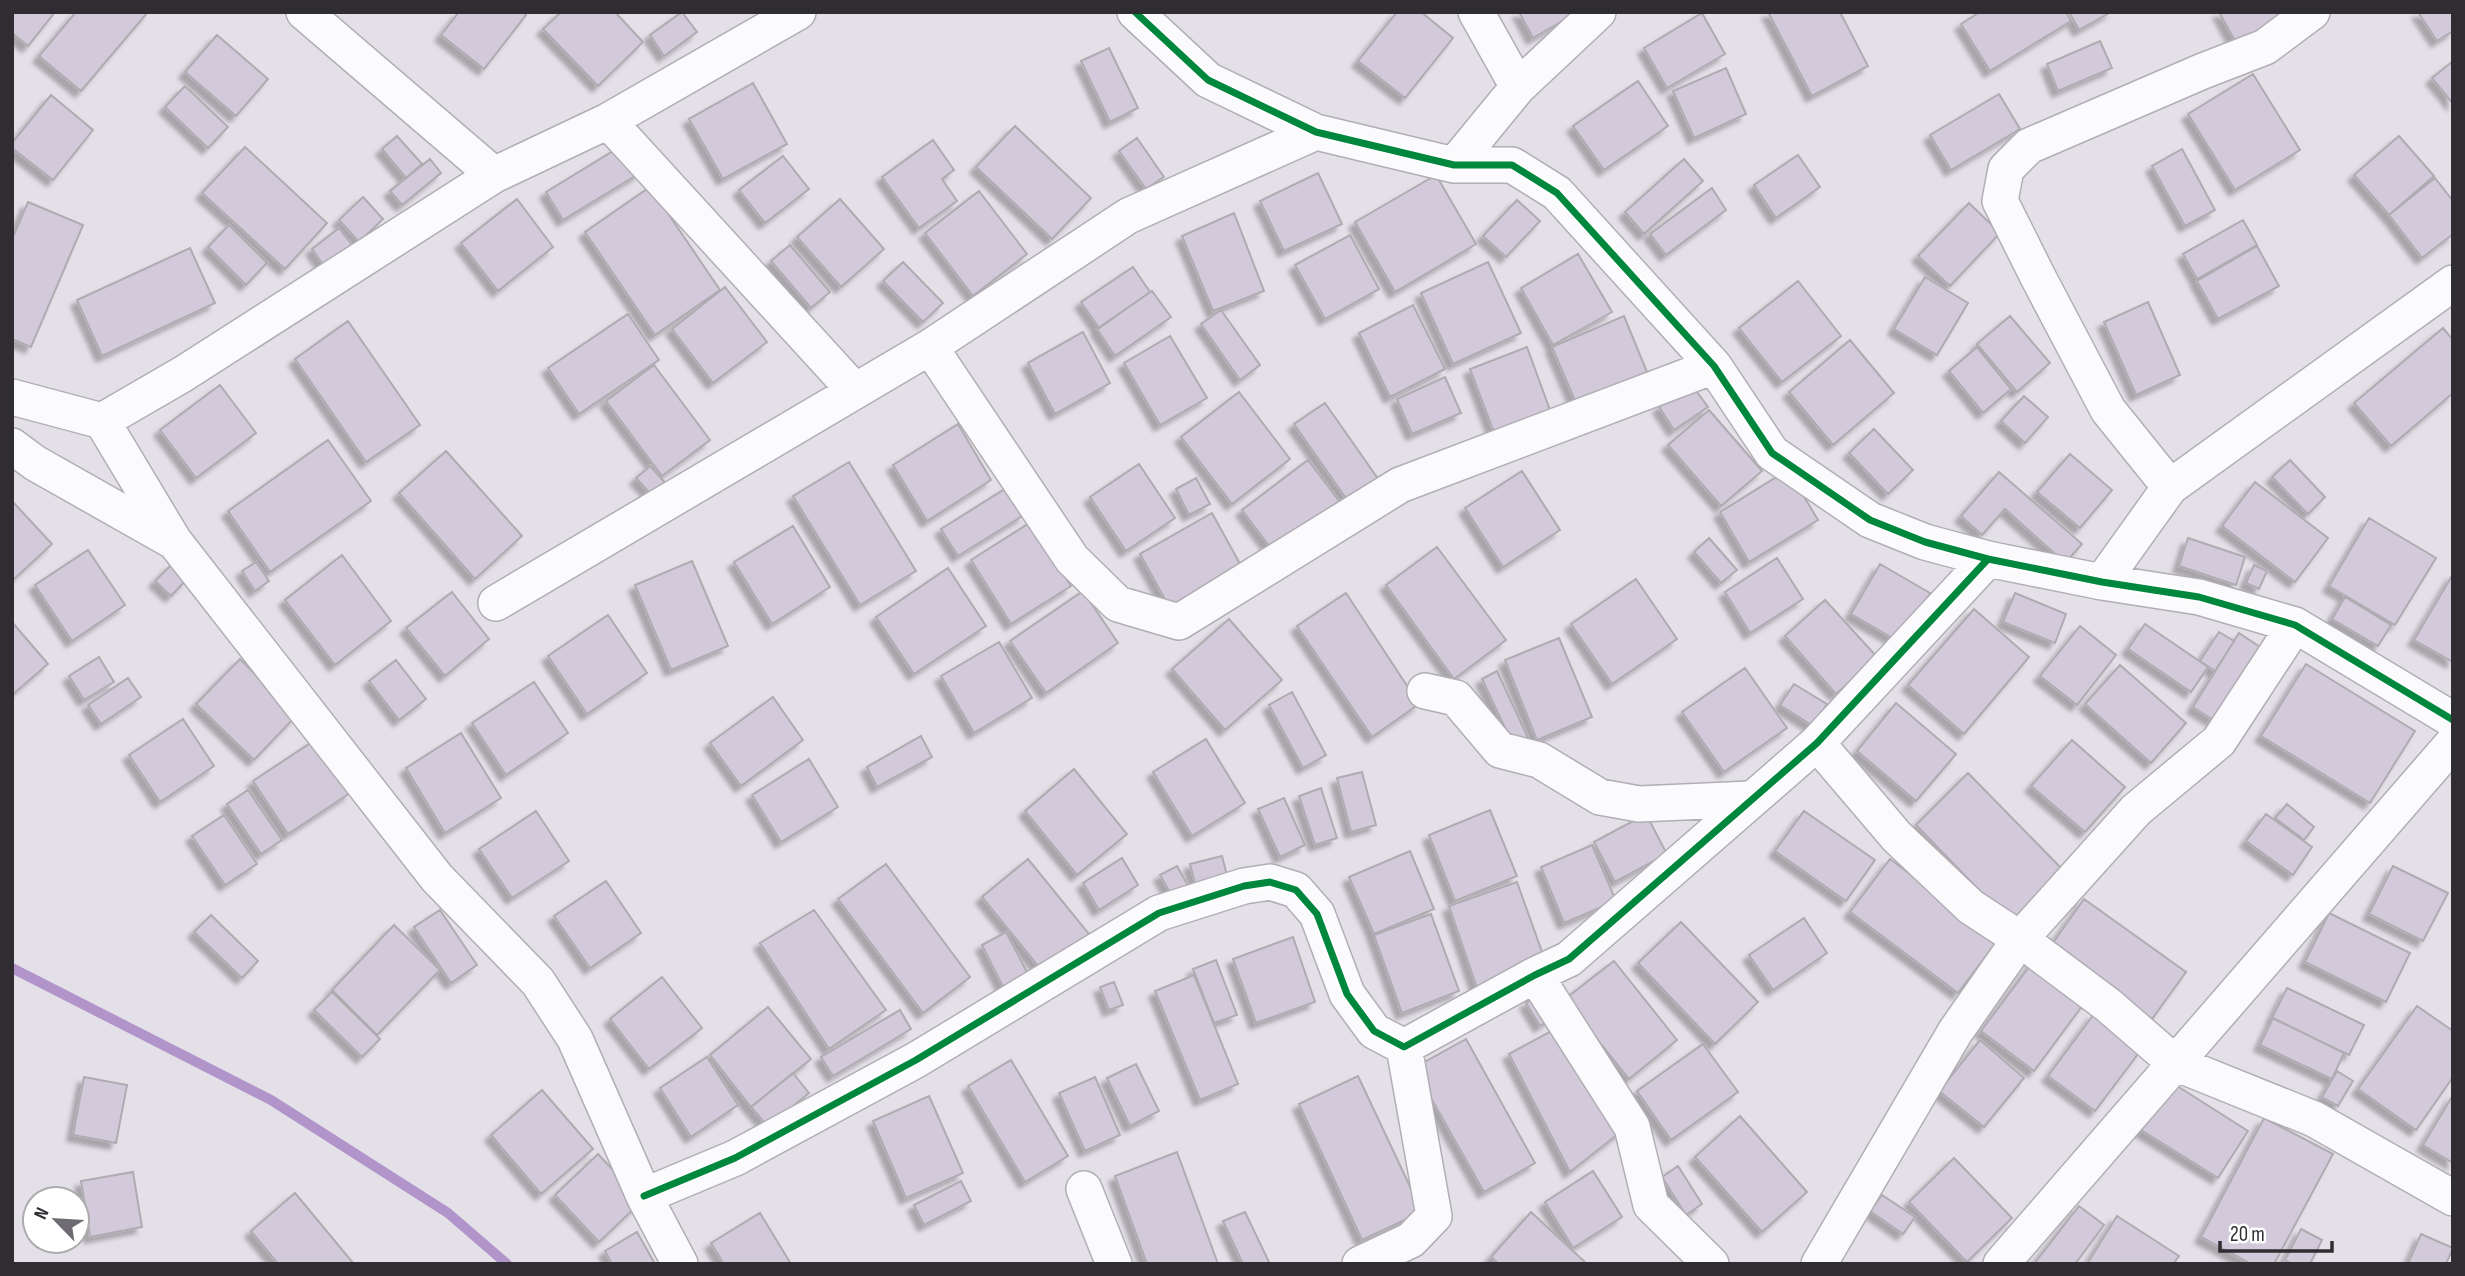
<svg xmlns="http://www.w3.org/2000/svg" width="2465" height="1276" font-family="'Sofia Sans Condensed',sans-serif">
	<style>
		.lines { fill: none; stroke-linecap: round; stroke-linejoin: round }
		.stream { stroke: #b094ca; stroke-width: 10 }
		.building { fill: #d2c9db; stroke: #aeabb1; stroke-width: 2; filter: url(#shadow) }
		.minor-casing { stroke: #b1aeb4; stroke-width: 38 }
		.minor { stroke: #fbfafc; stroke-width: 35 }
		.cycleway-casing { stroke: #fff; stroke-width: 11 }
		.cycleway { stroke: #00873e; stroke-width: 7 }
	</style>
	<defs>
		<filter id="shadow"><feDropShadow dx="-6" dy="6" stdDeviation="2" flood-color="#0004"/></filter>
	</defs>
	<rect width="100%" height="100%" fill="#e4e0e8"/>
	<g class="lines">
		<path class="stream" d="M12,968l259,132 177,113 59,51"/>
	</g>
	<path class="building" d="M12,12h43l-27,34 -16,-13z
		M76,12h72l-67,79 -42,-35z
		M459,12h64l3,3 -42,54 -43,-34z
		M561,12h54l28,30 -45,44 -55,-57z
		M682,12l15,20 -33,24 -14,-21z
		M1397,12h24l32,26 -48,60 -47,-37z
		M1519,12h59l-45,26z
		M1768,12h72l28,54 -56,30z
		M1980,12h86l5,9 -81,50 -29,-47z
		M2069,12h42l-32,18z
		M2219,12h68v1l-51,30z
		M2418,12h35v19l-16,10z
		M1702,13l23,41 -58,34 -23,-40z
		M217,35l51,44 -32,37 -51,-44z
		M2100,41l12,27 -54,23 -11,-27z
		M1109,48l29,60 -28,14 -29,-61z
		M2453,61v43l-21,-26z
		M1726,68l20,46 -52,24 -21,-47z
		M2253,74l47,76 -65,40 -47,-76z
		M1638,81l30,45 -64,44 -31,-44z
		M753,83l34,61 -64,35 -34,-60z
		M185,86l43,41 -20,21 -43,-41z
		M1999,94l21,35 -69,41 -21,-35z
		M51,95l42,35 -40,50 -41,-32v-5z
		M1015,126l76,72 -39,41 -76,-72z
		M397,136l25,28 -16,14 -24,-29z
		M2399,136l35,40 -45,39 -35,-40z
		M1137,138l27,39 -18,12 -27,-38z
		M933,140l21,30 -12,9 15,22 -38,27 -37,-51z
		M623,145l17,28 -77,47 -17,-28z
		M245,147l82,76 -42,46 -83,-76z
		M2182,149l33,61 -30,16 -33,-60z
		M1798,155l22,32 -44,31 -22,-33z
		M783,156l26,33 -44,34 -26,-33z
		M430,159l11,14 -39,32 -12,-14z
		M1684,159l19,22 -59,53 -19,-22z
		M1318,173l24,51 -58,27 -24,-50z
		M1436,175l40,69 -81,48 -40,-70z
		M2435,178l18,23v33l-31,24 -33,-43z
		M650,187l70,103 -65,45 -70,-103z
		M1712,188l14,22 -60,45 -16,-21z
		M979,191l48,63 -54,42 -48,-63z
		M363,197l20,22 -24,23 -20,-22z
		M517,199l36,48 -55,44 -37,-48z
		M840,199l44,50 -43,38 -44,-50z
		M1517,200l23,21 -34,36 -23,-21z
		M28,202l55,23 -52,122 -19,-8v-100z
		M1969,203l31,30 -50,53 -32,-30z
		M1234,213l30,78 -51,20 -31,-75z
		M2243,220l14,25 -60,34 -14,-25z
		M229,225l38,38 -21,22 -38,-38z
		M339,228l13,17 -28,21 -12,-17z
		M1350,235l29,54 -54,30 -30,-54z
		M790,245l40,47 -19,16 -40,-47z
		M2257,246l22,40 -61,33 -21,-38z
		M190,248l25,55 -113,53 -25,-56z
		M1578,254l34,58 -59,33 -32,-57z
		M903,262l40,41 -20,19 -40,-41z
		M1488,262l33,71 -68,31 -32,-71z
		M1133,267l17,25 -51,36 -18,-26z
		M1925,277l43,26 -31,52 -43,-26z
		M1798,281l43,55 -59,46 -43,-54z
		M725,287l42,55 -54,41 -41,-54z
		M1152,291l19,26 -56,39 -18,-27z
		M2148,302l32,73 -44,20 -32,-73z
		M1413,305l32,64 -55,28 -31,-64z
		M1221,310l39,55 -20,15 -39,-56z
		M628,314l31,46 -80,54 -31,-46z
		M1624,316l23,56 -71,31 -24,-56z
		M2010,316l40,47 -33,29 -40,-48z
		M348,321l72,104 -54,37 -71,-103z
		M2443,328l10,12v53l-62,53 -37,-43z
		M1083,332l27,51 -55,31 -27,-51z
		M1170,336l37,62 -47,27 -36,-62z
		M1850,340l44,53 -61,52 -44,-53z
		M1527,347l24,66 -56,22 -25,-66z
		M1977,347l34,42 -28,24 -34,-42z
		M654,365l56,75 -48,36 -56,-75z
		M1445,377l16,36 -49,21 -15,-35z
		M220,385l36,48 -60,45 -36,-48z
		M1692,385l16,22 -34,23 -15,-23z
		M1239,392l51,67 -58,45 -51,-67z
		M2024,396l24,21 -23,26 -24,-22z
		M1325,403l56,80 -31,21 -56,-80z
		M1709,410l53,61 -41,35 -53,-61z
		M958,424l33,56 -64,41 -34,-56z
		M1874,429l39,41 -25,24 -39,-41z
		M328,440l43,61 -101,71 -42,-61z
		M446,451l76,85 -47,43 -76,-86z
		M2070,454l42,36 -32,38 -43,-36z
		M1308,460l31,41 -66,50 -31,-41z
		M2290,460l35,37 -17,17 -36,-37z
		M849,462l67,109 -56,34 -67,-109z
		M1139,464l36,54 -49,33 -36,-54z
		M650,466l19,21 -14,12 -19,-21z
		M1788,470l30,50 -69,42 -29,-50z
		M1522,471l38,59 -57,37 -38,-59z
		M1999,472l83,72 -17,19 -60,-54 -23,26 -21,-19z
		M1196,478l14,26 -21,11 -13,-26z
		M2255,482l73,56 -33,44 -73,-56z
		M1008,487l16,28 -66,41 -17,-27z
		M12,501l40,43 -40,37z
		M1212,513l32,58 -72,41 -32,-58z
		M2369,518l67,40 -41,67 -66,-39z
		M1031,522l40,64 -60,38 -40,-64z
		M793,526l37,61 -58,37 -38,-62z
		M1709,538l28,32 -16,13 -27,-31z
		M2188,538l57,19 -9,28 -57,-19z
		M1437,547l69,93 -52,39 -68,-94z
		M88,550l37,55 -53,36 -37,-56z
		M342,555l49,66 -56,44 -50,-65z
		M1777,558l26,41 -53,34 -25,-41z
		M692,561l36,85 -57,24 -36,-85z
		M256,562l13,19 -14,10 -13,-20z
		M172,564l15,15 -16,17 -16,-15z
		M1880,564l50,29 -29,50 -50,-29z
		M2254,565l13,6 -8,18 -13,-6z
		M948,568l38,58 -72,48 -38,-57z
		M2453,574v88l-39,-22z
		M1636,579l41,60 -65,45 -41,-60z
		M1083,591l35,52 -72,50 -36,-52z
		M452,592l37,47 -44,37 -39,-48z
		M1346,593l73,111 -47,33 -75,-111z
		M2015,593l51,21 -11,29 -52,-21z
		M2345,597l46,28 -13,21 -46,-27z
		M1825,600l52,57 -41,37 -51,-58z
		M1974,609l55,48 -65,77 -56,-49z
		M608,615l39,58 -60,41 -39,-58z
		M1229,619l53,61 -57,50 -53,-61z
		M12,622l36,42 -36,31z
		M2145,624l63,43 -17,25 -63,-43z
		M2080,626l36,29 -39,50 -37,-29z
		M2219,632l15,9 -19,30 -15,-10z
		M2239,633l21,14 -47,73 -20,-13z
		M1559,638l33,79 -55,23 -32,-80z
		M999,642l33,56 -58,35 -33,-57z
		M99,657l15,25 -30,18 -15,-24z
		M240,659l56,57 -42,44 -58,-56z
		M396,660l30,39 -27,21 -30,-39z
		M2306,664l109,67 -45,72 -109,-67z
		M2120,665l66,58 -35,40 -66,-59z
		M1745,668l42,60 -63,44 -42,-60z
		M1497,671l32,69 -15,7 -32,-68z
		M128,678l13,19 -40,27 -13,-19z
		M534,682l34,51 -62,42 -34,-52z
		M1794,684l33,20 -14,22 -33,-21z
		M1292,692l34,63 -23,13 -34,-63z
		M773,697l30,43 -62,46 -31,-43z
		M1896,703l60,51 -40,47 -59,-50z
		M183,719l31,47 -54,36 -31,-47z
		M461,733l40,65 -56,35 -39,-65z
		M921,736l11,21 -55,30 -10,-20z
		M1206,739l39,64 -53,33 -39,-64z
		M315,740l35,53 -62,41 -35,-53z
		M2072,740l53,47 -40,45 -54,-46z
		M809,759l29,48 -57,35 -29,-47z
		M1074,769l53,65 -50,41 -52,-64z
		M1362,772l14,53 -25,7 -14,-54z
		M1968,773l97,99 -53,52 -96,-99z
		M1321,788l16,50 -22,7 -16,-49z
		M248,790l34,50 -21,14 -34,-50z
		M1284,798l21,47 -25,12 -22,-48z
		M2287,804l27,23 -10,13 -29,-22z
		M1490,810l27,66 -62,25 -26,-66z
		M536,811l33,50 -57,37 -33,-49z
		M1804,811l71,49 -29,41 -71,-50z
		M1646,814l21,40 -52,28 -21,-40z
		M2266,814l46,33 -19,28 -47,-34z
		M224,815l33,49 -32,21 -33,-49z
		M1592,845l24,56 -52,22 -23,-56z
		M1410,851l24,58 -60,25 -25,-57z
		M1222,856l8,31 -32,9 -8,-32z
		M1122,858l16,27 -39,25 -16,-27z
		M1028,859l61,75 -46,38 -61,-75z
		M1890,859l108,81 -40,53 -108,-81z
		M886,864l84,113 -47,36 -85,-114z
		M1177,866l13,23 -17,9 -13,-23z
		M2393,866l55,27 -25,48 -54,-27z
		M606,881l35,52 -51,35 -36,-52z
		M1517,882l29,81 -69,25 -28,-82z
		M2084,899l102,73 -34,47 -102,-72z
		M440,910l37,55 -26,18 -37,-56z
		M814,910l72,100 -57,39 -69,-106z
		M2329,913l81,40 -24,49 -81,-40z
		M1431,914l28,77 -57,22 -28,-78z
		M211,915l47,46 -16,17 -48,-46z
		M1804,918l23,35 -54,37 -24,-35z
		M1681,922l77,80 -43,42 -77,-81z
		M394,925l46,45 -63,65 -45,-45z
		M1006,932l22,42 -25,13 -21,-42z
		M1293,937l22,65 -59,21 -23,-64z
		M2035,959l53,39 -54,73 -53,-40z
		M1216,960l21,55 -23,8 -21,-54z
		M1614,961l63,79 -48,39 -64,-80z
		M1194,975l44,109 -38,16 -45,-109z
		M662,977l40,51 -53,41 -39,-50z
		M1114,982l9,23 -14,5 -9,-23z
		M2287,988l77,37 -15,30 -77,-37z
		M332,992l48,47 -18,18 -48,-47z
		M1542,993l14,22 -16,11 -14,-23z
		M2417,1006l36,25v46l-37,53 -58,-41z
		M768,1007l43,52 -60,48 -41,-52z
		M900,1010l11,19 -78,47 -12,-19z
		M2094,1014l47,36 -46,61 -47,-35z
		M2273,1018l71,35 -12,26 -72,-34z
		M1555,1029l68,101 -53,42 -61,-118z
		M1466,1039l69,124 -51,29 -70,-124z
		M1980,1040l44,38 -40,49 -45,-36z
		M1703,1044l35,48 -67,48 -34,-49z
		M707,1057l31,48 -47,32 -31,-49z
		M1011,1060l57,96 -43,26 -57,-96z
		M1136,1064l23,47 -29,15 -23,-48z
		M2337,1071l16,10 -15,25 -16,-9z
		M793,1073l16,20 -41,34 -17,-20z
		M1358,1076l64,136 -60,28 -63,-136z
		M84,1077l43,8 -11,58 -43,-8z
		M1095,1077l25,58 -35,16 -26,-58z
		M2171,1082l77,49 -30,47 -77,-48z
		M542,1090l51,59 -52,45 -50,-59z
		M2453,1095v68l-30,-18z
		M929,1096l34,77 -57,25 -33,-77z
		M1740,1116l67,76 -45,40 -67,-75z
		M2264,1118l69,36 -59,110h-23l-50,-27z
		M1177,1152l41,112h-71l-32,-88z
		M598,1154l44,47 -43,41 -44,-47z
		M1954,1158l58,60 -45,44 -58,-60z
		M1678,1166l24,38 -16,11 -24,-38z
		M1593,1171l29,46 -49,31 -28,-46z
		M133,1172l9,55 -52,10 -9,-56z
		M961,1181l10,20 -47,24 -10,-20z
		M295,1193l59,71h-76l-27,-33z
		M1882,1195l33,22 -12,17 -33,-23z
		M2079,1206l25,19 -29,39h-41z
		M1245,1212l24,50 -4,2h-22l-20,-43z
		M1531,1212l56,52h-88l-8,-7z
		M760,1213l31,51h-67l-13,-21z
		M2117,1216l62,40 -6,8h-86z
		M2301,1229l21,11 -12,24h-18l-7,-4z
		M637,1232l18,32h-43l-7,-13z
		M2421,1234l32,14 -7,16h-38z"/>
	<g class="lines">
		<defs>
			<path id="minor" d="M304,12l190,163
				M1135,12l73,68 108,52 138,33h58l45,28 157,173 58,87 98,67 55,22 63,17 114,23 97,15 96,28 158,95
				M1476,12l42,75
				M608,121l247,270
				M1454,165l64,-78 80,-75
				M930,347l142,212 46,45 61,18 221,-137 314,-119
				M12,397l90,24 72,120 263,337 101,104 37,57 69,157 36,68
				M102,421l81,-47 311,-199 114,-54 190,-109
				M12,446l23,17 136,77
				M2170,487l-62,-77 -70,-133 -38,-76 6,-32 23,-23 174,-75 62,-24 47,-35
				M2102,582l68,-95 283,-204
				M496,603l434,-256 198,-131 188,-84
				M1425,691l31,7 44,52 39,10 61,37 39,7 112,-5
				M1817,743l80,94 74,70 49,32 88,66 67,58 139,56 139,79
				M1535,975l97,152 19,78 60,59
				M1084,1189l30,75
				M644,1196l91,-38 181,-98 243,-147 85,-27 26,-4 26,8 21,24 30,80 27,37 30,16 131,-72 34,-16 248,-216 171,-184
				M1360,1264l51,-24 23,-24 -30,-169
				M1819,1264l136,-232 65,-93 116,-129 83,-69 76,-116
				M2001,1264l452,-521"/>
		</defs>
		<use href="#minor" class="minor-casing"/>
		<use href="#minor" class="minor"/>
		<defs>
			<path id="cycleway" d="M1135,12l73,68 108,52 138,33h58l45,28 157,173 58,87 98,67 55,22 63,17 114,23 97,15 96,28 158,95
				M644,1196l91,-38 181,-98 243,-147 85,-27 26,-4 26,8 21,24 30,80 27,37 30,16 131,-72 34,-16 248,-216 171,-184"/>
		</defs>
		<use href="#cycleway" class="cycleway-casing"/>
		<use href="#cycleway" class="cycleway"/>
	</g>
	<rect width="2465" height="1276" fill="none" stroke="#2f2d32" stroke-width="28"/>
	<g transform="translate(56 1220) rotate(295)"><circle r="33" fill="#ffffff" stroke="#acabad" stroke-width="2"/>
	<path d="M0-5L12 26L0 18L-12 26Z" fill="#6e6c72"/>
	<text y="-10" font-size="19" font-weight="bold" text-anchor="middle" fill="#2f2d32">N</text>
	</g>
	<path d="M2220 1241v10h112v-10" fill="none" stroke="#2f2d32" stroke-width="3.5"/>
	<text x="2230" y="1241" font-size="21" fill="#2f2d32" stroke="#ffffff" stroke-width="5" paint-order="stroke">20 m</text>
</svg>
